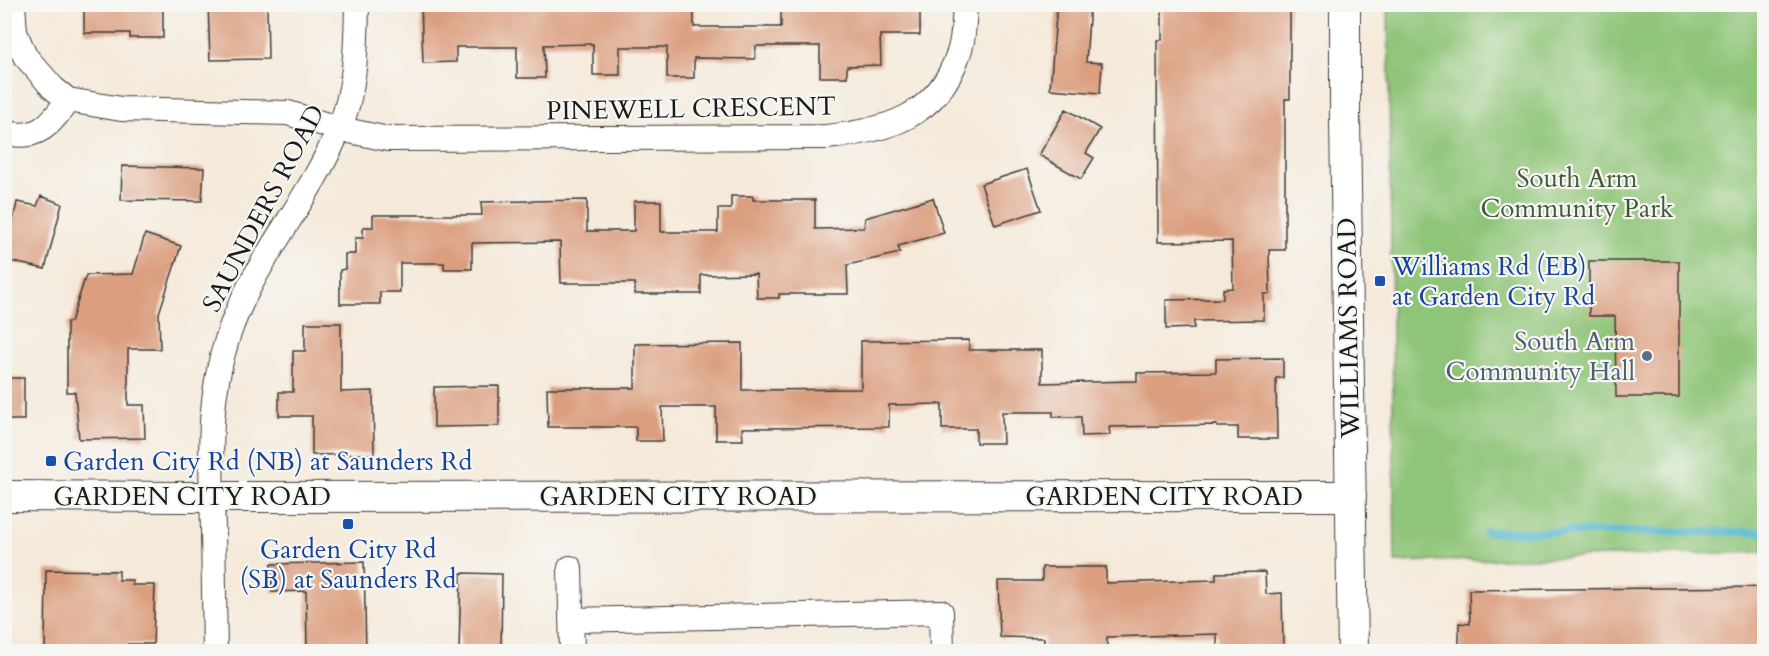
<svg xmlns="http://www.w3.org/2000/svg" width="1769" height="656" font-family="Cardo,serif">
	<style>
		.green { fill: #8fc578; stroke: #56704a; stroke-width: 1.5 }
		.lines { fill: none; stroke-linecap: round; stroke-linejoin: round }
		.stream { stroke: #4eb6cc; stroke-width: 8 }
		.building { fill: #db9f80 }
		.minor-casing { stroke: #3d3b38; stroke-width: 26 }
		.tertiary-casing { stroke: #3d3b38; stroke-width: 32 }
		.minor { stroke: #fff; stroke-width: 24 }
		.tertiary { stroke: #fff; stroke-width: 30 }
		.transit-dot { fill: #1a4fb4; stroke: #f6f6f2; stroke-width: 2 }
		.service-dot { fill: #5c6f8a; stroke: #f6f6f2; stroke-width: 2 }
		.labels { text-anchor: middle; stroke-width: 4.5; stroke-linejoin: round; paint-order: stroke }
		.street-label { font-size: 26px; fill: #1c1c1c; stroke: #f6f6f2 }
		.park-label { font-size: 26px; fill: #44573c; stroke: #f6f6f2 }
		.transit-label { font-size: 26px; fill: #164399; stroke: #f6f6f2; text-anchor: start }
		.service-label { font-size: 26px; fill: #4e5e75; stroke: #f6f6f2; text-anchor: end }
	</style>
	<rect width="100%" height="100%" fill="#f6f6f2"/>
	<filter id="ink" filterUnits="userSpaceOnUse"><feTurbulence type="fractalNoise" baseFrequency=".0167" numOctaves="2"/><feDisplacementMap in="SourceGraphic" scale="12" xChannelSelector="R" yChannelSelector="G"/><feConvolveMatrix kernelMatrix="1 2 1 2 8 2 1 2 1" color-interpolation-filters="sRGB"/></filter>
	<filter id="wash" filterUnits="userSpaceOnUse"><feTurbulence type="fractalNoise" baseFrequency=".008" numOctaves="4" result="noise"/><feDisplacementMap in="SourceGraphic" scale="24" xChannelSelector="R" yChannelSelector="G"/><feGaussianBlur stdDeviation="1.35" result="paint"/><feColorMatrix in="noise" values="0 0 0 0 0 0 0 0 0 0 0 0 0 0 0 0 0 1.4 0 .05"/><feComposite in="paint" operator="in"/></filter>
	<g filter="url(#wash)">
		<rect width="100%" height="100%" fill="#f5eada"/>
		<path class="green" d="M1388,5h376v547l-369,10z"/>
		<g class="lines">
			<path class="stream" d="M1486,532h278"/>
		</g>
		<g id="blocks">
			<path class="building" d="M84,4h79v34h-33v-5h-46z
				M208,4h59l1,55 -58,1z
				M421,4h273v23h87v-23h139v31h-40l1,30 -34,1v11h-27v-31h-64l-1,13 -61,-1v20h-27v-31h-47v28h-27v-31l-49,1 1,33h-28v-31h-61v15l-33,1z
				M1057,4h33l-4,58 16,1 -2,30 -50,-4z
				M1162,4h128v95h-5v151h-16l1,44h-6v26l-70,1v7l-28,1v-29l57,-1v-10l10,-1 -1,-47 -74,1 -1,-202h5z
				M1066,109l34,20 -14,24 8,5 -13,21 -42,-24z
				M122,166l82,2 -2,33 -81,-1z
				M1027,169l14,41 -46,15 -14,-41z
				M41,196l21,8 -17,65 -40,-9 12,-58 20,4z
				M731,196h22v4h62v29l49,-1 1,-10 68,-20 11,35 -46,13 2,7 -53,12 1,29h-69v4h-22l-1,-24 -55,1v19h-66v-11h-74l-1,-41 -88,1v26h-28v-6h-44v29h-20v12h-40v-34l5,-1v-15h10v-16h8v-11h10v-12h109l-1,-13 106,-2v31h47v-30h27v31h57v-23h13z
				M145,234l36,12 -22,67 1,36h-32v56h16l1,33 -66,1 -4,-47h-8v-70h4l15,-47 47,-1z
				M1589,261h90v136h-63l-1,-81h-26z
				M305,323h36v69l32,-1 1,63 -62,1v-39h-33v-24h14v-41h12z
				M969,340v10h73v33l95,-2v-8l79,-1v-13l67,-1v20h-7l1,61h-39v-12h-21v-2l-108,2 1,8 -28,1 -1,-19h-28v-5h-51l1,31h-27v-14h-34v-25l-53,1v22l-147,1 1,12h-27v-33h-54l1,34h-27v-14h-88l-1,-39h88v-44l107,-1v47l119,-1v-48z
				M4,378h20v42h-20z
				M499,386v40l-65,1v-40z
				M364,562l2,89h-59l-1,-60 -34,1 -1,-28z
				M1042,567h64v16l110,-3v-7l49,-1 1,22 16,-1 1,54 -66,1v-14l-110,3v14h-64l1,-13 -44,-1 -2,-56h44z
				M46,570l73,1v9h13v5h23l-2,59h-25v6l-13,1h-70z
				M461,573l41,1 -1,77h-42z
				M1764,587v64h-305v-28l11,1 -1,-34z"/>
		</g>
	</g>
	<g filter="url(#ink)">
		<use href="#blocks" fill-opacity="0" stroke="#3d3b38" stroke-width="1.5"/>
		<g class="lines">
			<defs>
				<path id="minor" d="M13,4l2,28 10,24 28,32 15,12 53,9 167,4 52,16 48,10 438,-2c60,-6 111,-20 132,-82 6,-15 6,-34 7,-51
					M4,132c33,10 47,-8 64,-32
					M570,568l2,84
					M571,620l370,-8 1,40
					M215,652c-1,-41 -1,-82 -2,-123 -2,-69 -7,-125 15,-193 25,-75 81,-134 111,-207 17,-39 17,-82 18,-125"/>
				<path id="tertiary" d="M1345,4v115l8,533
					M4,496l175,1 1172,-1"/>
			</defs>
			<use href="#minor" class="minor-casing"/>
			<use href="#tertiary" class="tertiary-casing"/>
			<use href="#minor" class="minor"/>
			<use href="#tertiary" class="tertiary"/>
		</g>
	</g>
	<g class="transit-dot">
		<rect x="1374" y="275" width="12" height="12" rx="3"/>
		<rect x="45" y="455" width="12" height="12" rx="3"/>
		<rect x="342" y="518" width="12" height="12" rx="3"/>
	</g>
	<circle class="service-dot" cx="1647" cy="356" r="6"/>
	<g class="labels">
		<g class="street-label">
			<text transform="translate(691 108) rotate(-1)" y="9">PINEWELL CRESCENT</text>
			<text transform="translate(263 208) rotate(-62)" y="9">SAUNDERS ROAD</text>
			<text transform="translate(1348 328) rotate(-91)" y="9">WILLIAMS ROAD</text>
			<text x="192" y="505">GARDEN CITY ROAD</text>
			<text x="678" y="505">GARDEN CITY ROAD</text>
			<text x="1164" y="505">GARDEN CITY ROAD</text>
		</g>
		<g class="park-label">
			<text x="1577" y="187">South Arm<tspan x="1577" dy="30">Community Park</tspan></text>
		</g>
		<g class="transit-label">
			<text x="1392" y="275">Williams Rd (EB)<tspan x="1392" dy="30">at Garden City Rd</tspan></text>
			<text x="63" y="470">Garden City Rd (NB) at Saunders Rd</text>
			<text x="348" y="558" text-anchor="middle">Garden City Rd<tspan x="348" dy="30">(SB) at Saunders Rd</tspan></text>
		</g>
		<g class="service-label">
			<text x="1635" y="350">South Arm<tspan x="1635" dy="30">Community Hall</tspan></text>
		</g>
	</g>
	<rect width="1769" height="656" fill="none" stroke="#f6f6f2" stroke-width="24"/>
</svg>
